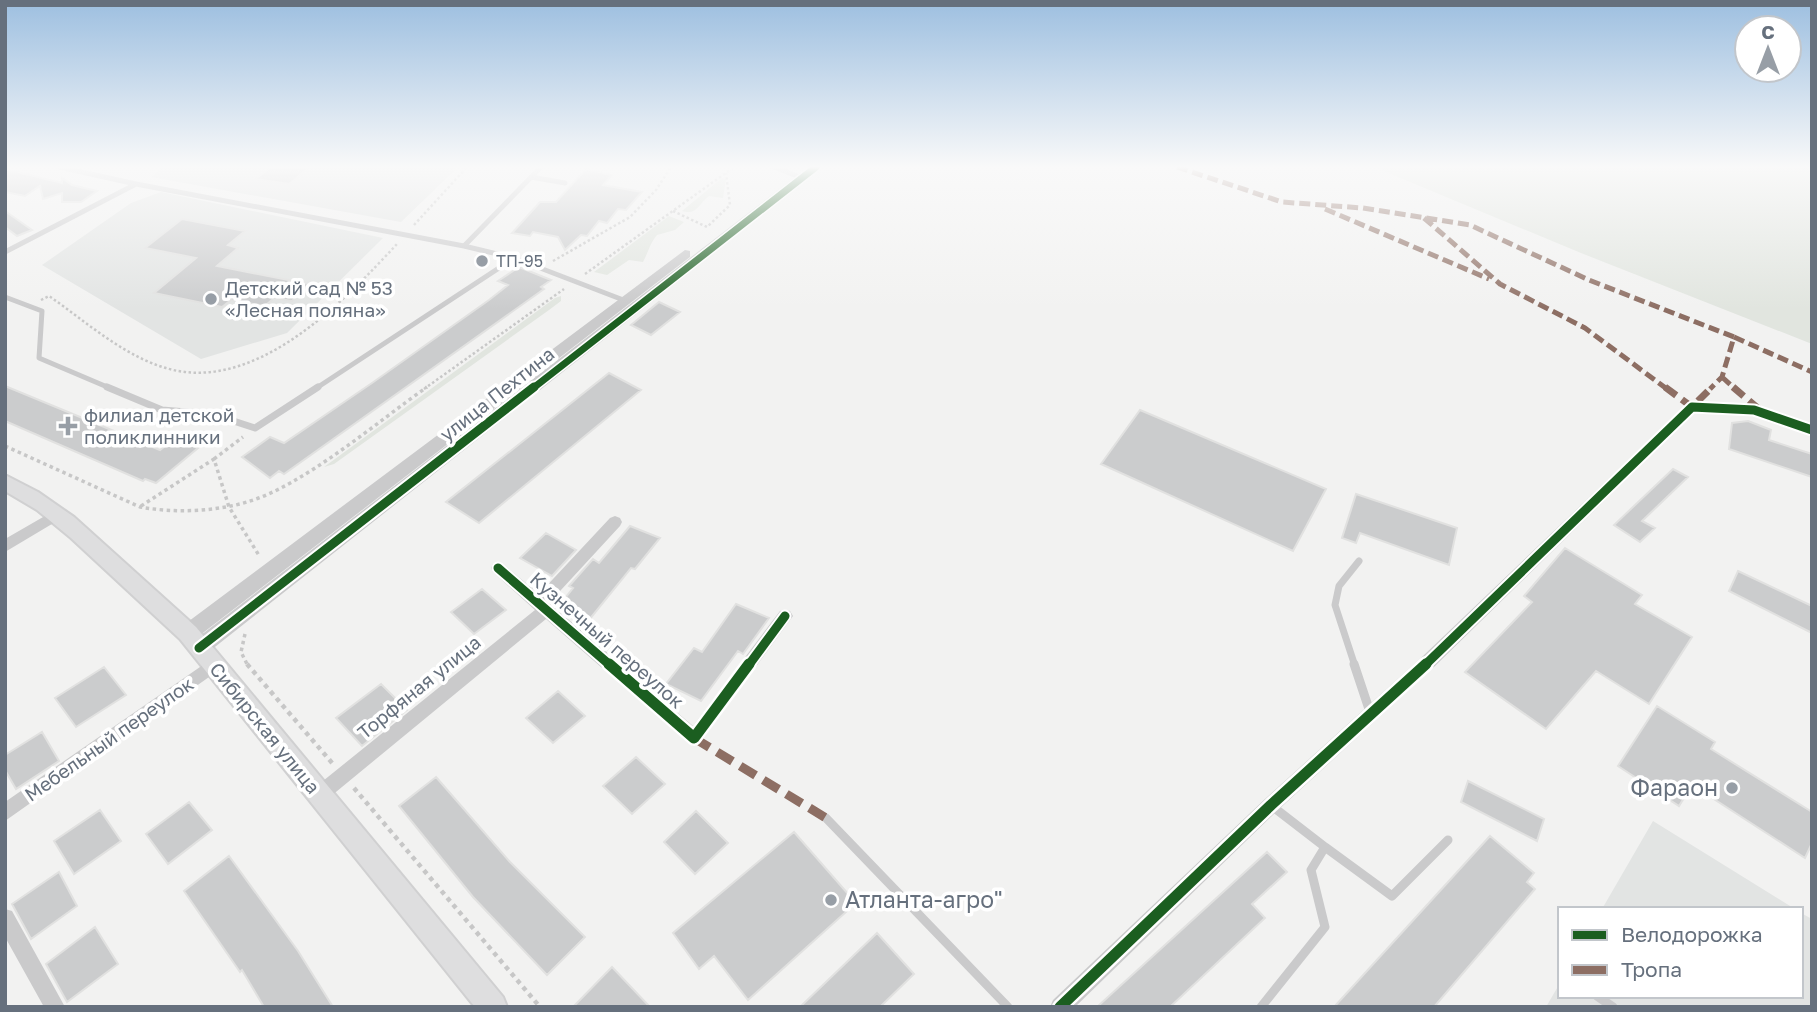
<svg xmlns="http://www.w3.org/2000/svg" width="1817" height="1012" font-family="'Golos Text',sans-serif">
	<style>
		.built { fill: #e2e4e3 }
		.green { fill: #e1e5df }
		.building { fill: #cbcccd; stroke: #e1e1e0; stroke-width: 2 }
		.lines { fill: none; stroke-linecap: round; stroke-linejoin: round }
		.secondary-casing { stroke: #d0d0d1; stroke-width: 4 }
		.path-far2 { stroke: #c7c7c7; stroke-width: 2.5; stroke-dasharray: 2.5 2.5; stroke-linecap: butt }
		.path-far1 { stroke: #c7c7c7; stroke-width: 3.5; stroke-dasharray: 3.5 3.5; stroke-linecap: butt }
		.path { stroke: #c7c7c7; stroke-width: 4.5; stroke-dasharray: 4.5 4.5; stroke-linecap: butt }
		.service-far2 { stroke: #cacacb; stroke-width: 5 }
		.service-far1 { stroke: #cacacb; stroke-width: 7 }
		.service { stroke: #cacacb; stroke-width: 9 }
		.minor { fill: #cacacb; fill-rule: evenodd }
		.tertiary { fill: #cacacb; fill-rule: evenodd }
		.secondary { fill: #dededf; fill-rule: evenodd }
		.quiet-far2 { stroke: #8d6e63; stroke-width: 5; stroke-dasharray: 11 5; stroke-linecap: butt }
		.quiet-far1 { stroke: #8d6e63; stroke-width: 7; stroke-dasharray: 14 7; stroke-linecap: butt }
		.quiet { stroke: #8d6e63; stroke-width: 9; stroke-dasharray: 18 9; stroke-linecap: butt }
		.cycleway-far2-casing { stroke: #fff; stroke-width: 10 }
		.cycleway-far1-casing { stroke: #fff; stroke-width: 13 }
		.cycleway-casing { stroke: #fff; stroke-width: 16 }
		.cycleway-far2 { stroke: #1b5e20; stroke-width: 7 }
		.cycleway-far1 { stroke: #1b5e20; stroke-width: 9 }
		.cycleway { stroke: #1b5e20; stroke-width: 11 }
		.poi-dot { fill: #979ea6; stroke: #fff; stroke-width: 2.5 }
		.labels { text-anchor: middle; stroke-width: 7; stroke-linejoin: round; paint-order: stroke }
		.far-poi-label { font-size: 16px; fill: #66707d; stroke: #fff; text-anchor: start }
		.poi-label { font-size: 19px; fill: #66707d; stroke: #fff; text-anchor: start }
		.street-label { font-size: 19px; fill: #66707d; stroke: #fff }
		.near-poi-label { font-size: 23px; fill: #66707d; stroke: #fff; text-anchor: end }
	</style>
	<rect width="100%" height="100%" fill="#f2f2f1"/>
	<path class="built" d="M164,167h294l-57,55 -250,-45z
		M161,192l222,46 -96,95 -86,26 -159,-94 89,-62z
		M1653,821l142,88h-193z
		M1801,913l11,6v88h-266l14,-24v13h241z"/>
	<path class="green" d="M1374,167h438v177l-231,-91z
		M722,178l4,1 -3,19 -14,-2c-10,7 -12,20 -27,15z
		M669,216l15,6 -9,8 -18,5c-7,8 -9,18 -14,27l-14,-2 -22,15 -13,-3z
		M561,296v5l-12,9 -215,154 -10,3 231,-169z"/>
	<path class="building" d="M270,167h40l-21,17 -33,-5z
		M5,169l57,14v-5l10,7 25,6 -16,11h-19v-9l-19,6 -3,-13 -15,10 -20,-4z
		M586,169l26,6 -9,10 39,7 -16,18 -8,-1 -11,14 -8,-2 -12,15 -6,-1 -16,15 -7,-13 -25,-5 -3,4 -18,-3 28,-31h16z
		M5,211l27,19 -15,6 -12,-9z
		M182,219l63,12 -17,14 10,3 -21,18 92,18 -17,17 -18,-3 -9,8 -34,-6 -9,7 -68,-14 42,-35 -51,-10z
		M519,267l32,13 -10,7 3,2 -260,185 -5,-3 -9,7 -28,-21 28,-20 14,6 88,-60 117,-83 19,-15 -10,-4z
		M659,302l21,10 -29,23 -20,-10z
		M609,373l32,17 -162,133 -33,-21z
		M5,386l155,64 14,-11 24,9 -42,35 -11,-4 -2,2 -138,-60z
		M1140,410l186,79 -33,62 -192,-87z
		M1748,421l23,9 -2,10 43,14v23l-83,-28 3,-26z
		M1673,469l15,8 -46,44 13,7 -15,14 -26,-17z
		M1356,494l101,34 -8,37 -89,-32 -4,10 -14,-5z
		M630,526l30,12 -25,31 -4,-1 -42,52 -31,-13 15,-19 -4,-2 24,-27 6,4z
		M546,533l30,17 -24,26 -32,-18z
		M1565,548l77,47 -7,9 57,33 -43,67 -53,-33 -50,58 -81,-57 67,-70 -8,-6z
		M1738,571l74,35v27l-83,-42z
		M482,589l24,21 -32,24 -23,-22z
		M736,604l33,14 -26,36 -5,-3 -37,50 -35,-17 28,-36 8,4z
		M104,667l22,28 -50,32 -21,-29z
		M381,684l26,26 -45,36 -26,-28z
		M558,691l27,25 -32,27 -27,-25z
		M1657,706l58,36 -4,7 101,63v31l-7,15 -113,-73 -13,21 -61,-40z
		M42,732l17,29 -43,28 -11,-19v-15z
		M636,757l29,27 -33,30 -29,-28z
		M436,777l74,85 75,75 -38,38 -74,-78 -74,-91z
		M1468,781l76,38 -7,22 -76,-39z
		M189,802l23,28 -44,34 -22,-30z
		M100,810l21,31 -47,33 -20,-33z
		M696,811l32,32 -33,31 -31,-32z
		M794,832l62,71 -108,97 -34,-44 -15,13 -26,-36z
		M1490,836l44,37 -7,9 8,7 -101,118h-100z
		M1267,852l20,20 -35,32 13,14 -95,89h-73z
		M229,856l69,95 35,56h-69l-22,-37 -2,2 -56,-81z
		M59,872l18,34 -46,33 -19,-35z
		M95,927l23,37 -51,38 -21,-38z
		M877,933l37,41 -34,33h-80z
		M612,967l38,40h-77z"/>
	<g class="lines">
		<defs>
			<path id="secondary" d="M5,475l33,17 36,25 122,110 307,370 4,10h-32l-295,-368 -109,-101 -34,-28 -32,-19z"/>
		</defs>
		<use href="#secondary" class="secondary-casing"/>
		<path class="path-far2" d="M673,211l34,16 23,-22 -4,-32
			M414,225l53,-58
			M553,261l77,-44 26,-27 15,-23
			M585,274l149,-107
			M41,300l8,-4c39,27 81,66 129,75 85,15 167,-71 219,-127
			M424,389l140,-100"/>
		<path class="path-far1" d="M5,446l135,61c34,6 73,5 107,-5 56,-16 130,-80 180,-115
			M214,459l29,-22
			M141,506l73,-47 15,48 31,50
			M245,634l-4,18 7,14"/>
		<path class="path" d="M247,664l86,100
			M354,788l186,219"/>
		<path class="service-far2" d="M59,167l77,17
			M774,167l28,11
			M531,177l34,6
			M5,252l131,-68 328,62
			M514,258l-50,-12 77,-79
			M5,297l37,14 -3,47 73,31
			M315,389l199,-131 112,43"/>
		<path class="service-far1" d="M107,387l55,23 50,4 43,14 63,-41
			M1355,666l-20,-61 4,-19 20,-25"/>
		<path class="service" d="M1354,664l16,48
			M826,818l182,189
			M1325,847l67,49 56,-56
			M1597,996l16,11
			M1261,1007l64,-80 -14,-57 14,-23 -53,-41"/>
		<path class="minor" d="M1692,402c43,1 80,6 120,23v10l-37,-15 -21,-5 -59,-3 -260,254 -158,145 -202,196h-25l3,-7 212,-201 158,-143 264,-252z
			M57,509l5,1 2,4 -2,4 -57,34v-13z
			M615,516l5,2 2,4 -2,4 -71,77 144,123 87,-115 5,-1 5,1 3,5 -93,127 -6,3 -6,-3 -142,-124 -221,182 -6,2 -6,-2 -3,-6 3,-6 222,-179 -42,-38 -2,-4 2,-4h10l36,30 71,-76z
			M213,658l6,2 2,5 -2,5 -214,151v-19z
			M5,909l7,2 53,96h-21l-39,-70z"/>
		<path class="tertiary" d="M808,167h14l-616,487 -7,2 -7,-2 -3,-6 3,-6z
			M685,250l5,1v6l-495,382 -7,2 -7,-2 -3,-6 3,-6z"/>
		<use href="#secondary" class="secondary"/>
		<path class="quiet-far2" d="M1177,167l105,35 81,6 107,17 119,55 145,57 -12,40 -12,12
			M1325,209l164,70
			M1424,218l76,66 85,44 82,61
			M1734,337l78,35
			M1722,377l13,12"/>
		<path class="quiet-far1" d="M1665,387l27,20 20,-20
			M1733,387l27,23"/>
		<path class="quiet" d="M694,738l132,80"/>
		<defs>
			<path id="cycleway-far2" d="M532,389l284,-222"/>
			<path id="cycleway-far1" d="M498,568l113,98
				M199,648l335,-261
				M748,666l37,-50
				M1424,666l268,-259 62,3 58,20"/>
			<path id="cycleway" d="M609,664l85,74 55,-74
				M1060,1007l211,-202 155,-141"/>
		</defs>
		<use href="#cycleway-far2" class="cycleway-far2-casing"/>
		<use href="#cycleway-far1" class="cycleway-far1-casing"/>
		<use href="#cycleway" class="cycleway-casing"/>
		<use href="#cycleway-far2" class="cycleway-far2"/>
		<use href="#cycleway-far1" class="cycleway-far1"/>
		<use href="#cycleway" class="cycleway"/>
	</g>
	<linearGradient id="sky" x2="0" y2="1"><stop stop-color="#9dbfe0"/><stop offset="0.54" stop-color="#f9f9f9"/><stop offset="1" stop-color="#f9f9f9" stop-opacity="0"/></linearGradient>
	<rect width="1817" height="309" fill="url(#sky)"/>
	<g class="poi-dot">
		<circle cx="482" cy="261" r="7"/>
		<circle cx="211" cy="299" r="7"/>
		<path d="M64.5 415.5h7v7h7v7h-7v7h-7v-7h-7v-7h7z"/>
		<circle cx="1732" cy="788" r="7"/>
		<circle cx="831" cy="900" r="7"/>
	</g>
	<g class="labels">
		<g class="far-poi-label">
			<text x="496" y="267">ТП-95</text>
		</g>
		<g class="poi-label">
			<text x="225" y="295">Детский сад № 53<tspan x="225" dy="22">«Лесная поляна»</tspan></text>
			<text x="84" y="422">филиал детской<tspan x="84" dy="22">поликлинники</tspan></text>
		</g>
		<g class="street-label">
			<text transform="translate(497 394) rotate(-38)" y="7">улица Пехтина</text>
			<text transform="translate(607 640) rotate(41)" y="7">Кузнечный переулок</text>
			<text transform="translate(419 687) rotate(-39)" y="7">Торфяная улица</text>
			<text transform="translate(265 728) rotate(51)" y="7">Сибирская улица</text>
			<text transform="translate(109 739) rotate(-35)" y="7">Мебельный переулок</text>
		</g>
		<g class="near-poi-label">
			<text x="1718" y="796">Фараон</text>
			<text x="845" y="908" text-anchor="start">Атланта-агро"</text>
		</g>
	</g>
	<rect width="1817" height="1012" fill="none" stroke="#66707d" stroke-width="14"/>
	<rect x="1558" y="907" width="245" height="91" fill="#ffffff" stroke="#c2c6cb" stroke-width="2"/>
	<rect x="1572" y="930" width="35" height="10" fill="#1b5e20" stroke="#c2c6cb" stroke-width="2"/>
	<text x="1621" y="942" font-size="21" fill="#66707d">Велодорожка</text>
	<rect x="1572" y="965" width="35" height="10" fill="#8d6e63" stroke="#c2c6cb" stroke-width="2"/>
	<text x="1621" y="977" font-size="21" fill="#66707d">Тропа</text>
	<g transform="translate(1768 49)"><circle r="33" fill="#ffffff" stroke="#c2c6cb" stroke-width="2"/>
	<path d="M0-5L12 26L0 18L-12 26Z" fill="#979ea6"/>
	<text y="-10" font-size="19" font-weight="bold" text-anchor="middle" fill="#66707d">С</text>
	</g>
</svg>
